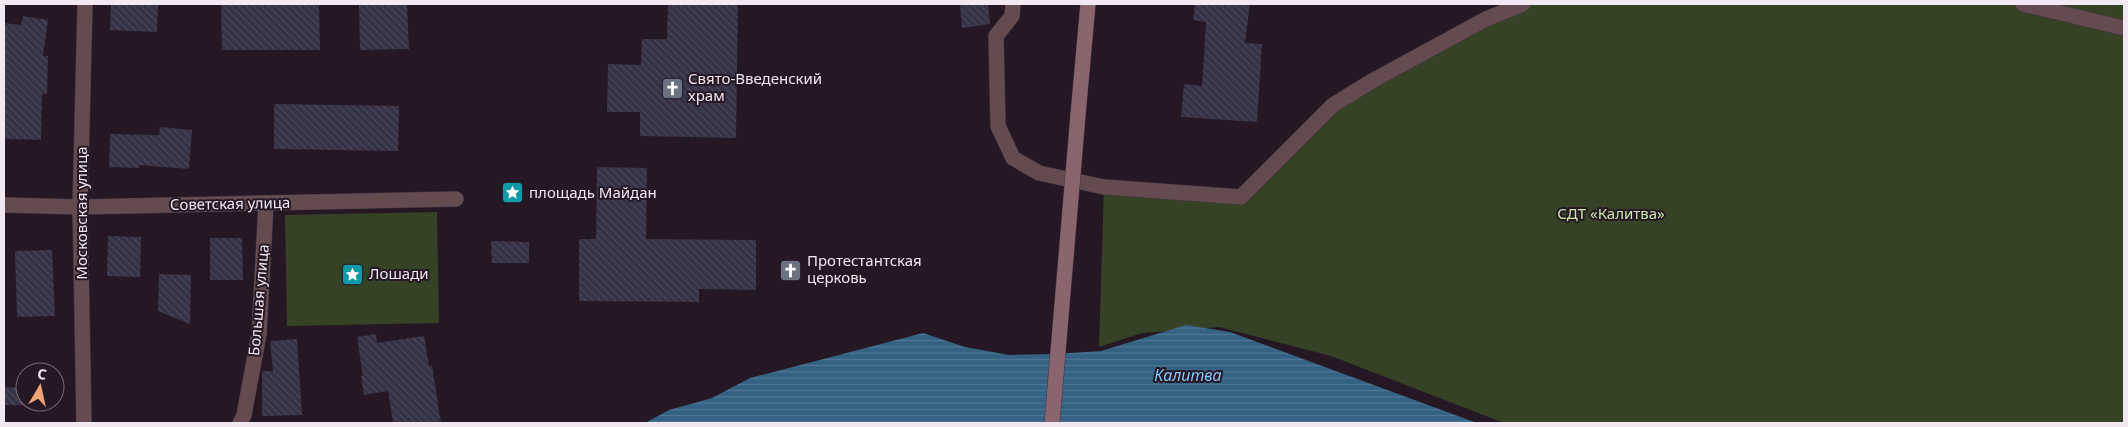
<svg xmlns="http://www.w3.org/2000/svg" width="2128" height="427" font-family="'Noto Sans',sans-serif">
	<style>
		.green { fill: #354226 }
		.water { fill: url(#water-rules) }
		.building { fill: url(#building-back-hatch) }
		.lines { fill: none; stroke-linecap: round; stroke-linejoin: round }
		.street-casing { stroke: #423441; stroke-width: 16 }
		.secondary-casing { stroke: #423441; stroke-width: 16 }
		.street { stroke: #634b50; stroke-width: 15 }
		.secondary { stroke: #8b656d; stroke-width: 15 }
		.secondary-bridge-casing { stroke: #423441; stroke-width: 16; stroke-linecap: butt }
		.secondary-bridge { stroke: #8b656d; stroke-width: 15 }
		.labels { text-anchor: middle; stroke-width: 4; stroke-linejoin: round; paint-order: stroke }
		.poi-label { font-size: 15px; fill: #f2e8f1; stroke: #251724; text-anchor: start }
		.street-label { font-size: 15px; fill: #f2e8f1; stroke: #251724 }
		.park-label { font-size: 15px; fill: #c8eaa0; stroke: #251724 }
		.water-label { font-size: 16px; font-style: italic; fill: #81c9fe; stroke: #251724 }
	</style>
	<defs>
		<pattern id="water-rules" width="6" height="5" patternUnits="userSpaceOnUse" patternTransform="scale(1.25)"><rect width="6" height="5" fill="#336283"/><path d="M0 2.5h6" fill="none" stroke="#517895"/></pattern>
		<pattern id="building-back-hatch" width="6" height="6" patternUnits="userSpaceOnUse" patternTransform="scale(1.25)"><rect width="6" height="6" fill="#343244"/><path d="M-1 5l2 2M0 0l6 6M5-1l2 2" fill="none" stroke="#484656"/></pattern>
	</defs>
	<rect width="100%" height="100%" fill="#251724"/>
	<path class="green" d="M1524,4h600v419h-620l-173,-67 -112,-29 -77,6 -43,14 5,-160 137,10 84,-87z
		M437,212l2,111 -152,3 -2,-111z"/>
	<path class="water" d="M1186,325l44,7 247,91h-832l24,-13 43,-12 38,-20 173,-45 42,14 44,8 46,-1 46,-3z"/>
	<path class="building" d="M111,4h47l-1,28 -47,-2z
		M221,4h98l1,46h-98z
		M359,4h48l2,45 -49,1z
		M668,4h70l-2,134 -96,-2v-24h-33l1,-48 33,1 1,-26h25z
		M960,4h28l2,20 -28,4z
		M1195,4h55l-5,39 17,1 -5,78 -76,-5 3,-33 18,2 4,-64 -13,-2z
		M23,16l25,4 -5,36h5l-1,38h-5l-1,46 -37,-1v-116l17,2z
		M274,104l125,2 -1,45 -124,-2z
		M160,127l32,3 -3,39 -50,-4v3l-30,-1 1,-33 49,1z
		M597,167l50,1 -1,71 110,1v50l-57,-1v13l-120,-1v-62h17z
		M108,236l33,1 -1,40 -33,-1z
		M210,238h32l1,42h-33z
		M491,241l38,1v21h-37z
		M52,250l3,66 -38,1 -2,-66z
		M159,274l32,1 -1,49 -32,-13z
		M376,334l1,9 47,-7 5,30 3,-1 9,58h-48l-5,-32 -24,4 -3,-19h2l-6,-39z
		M297,339l5,76 -40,1v-45h11l-3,-30z
		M28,370l29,1 -1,35 -52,-1v-18l21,1v14h30v-30h-27z"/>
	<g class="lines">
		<defs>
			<path id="street" d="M1013,4l-1,12 -16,20 2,90 15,32 26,15 65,14 137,10 92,-92 39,-24 114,-62 37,-15
				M2023,4l101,24
				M4,205l76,2 376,-8
				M84,423l-4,-216 5,-203
				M240,423l4,-8 15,-81 7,-130"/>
			<path id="secondary" d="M1078,115l10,-111"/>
		</defs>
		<use href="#street" class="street-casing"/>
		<use href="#secondary" class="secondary-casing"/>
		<use href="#street" class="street"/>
		<use href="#secondary" class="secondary"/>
		<defs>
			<path id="secondary-bridge" d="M1052,423l26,-308"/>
		</defs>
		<use href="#secondary-bridge" class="secondary-bridge-casing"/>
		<use href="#secondary-bridge" class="secondary-bridge"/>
	</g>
	<defs>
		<symbol id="church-square" viewBox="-11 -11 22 22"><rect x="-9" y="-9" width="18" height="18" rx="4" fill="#6b7280" stroke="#251724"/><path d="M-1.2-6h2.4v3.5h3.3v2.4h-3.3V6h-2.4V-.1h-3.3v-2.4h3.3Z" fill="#fff"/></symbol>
		<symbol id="sight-square" viewBox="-11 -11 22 22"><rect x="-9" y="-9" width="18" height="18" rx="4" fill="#0f9aa8" stroke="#251724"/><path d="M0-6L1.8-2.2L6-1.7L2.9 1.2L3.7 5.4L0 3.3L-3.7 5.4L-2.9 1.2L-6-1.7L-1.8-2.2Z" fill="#fff"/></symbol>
	</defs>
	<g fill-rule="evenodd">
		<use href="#church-square" x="660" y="76" width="25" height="25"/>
		<use href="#sight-square" x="500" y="180" width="25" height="25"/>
		<use href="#church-square" x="778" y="258" width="25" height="25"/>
		<use href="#sight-square" x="340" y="262" width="25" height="25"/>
	</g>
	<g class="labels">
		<g class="poi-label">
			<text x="688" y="84">Свято-Введенский<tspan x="688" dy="17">храм</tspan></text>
			<text x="529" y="198">площадь Майдан</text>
			<text x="807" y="266">Протестантская<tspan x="807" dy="17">церковь</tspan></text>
			<text x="369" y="279">Лошади</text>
		</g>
		<g class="street-label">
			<text transform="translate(230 204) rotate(-1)" y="5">Советская улица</text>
			<text transform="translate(82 213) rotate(-90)" y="5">Московская улица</text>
			<text transform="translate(259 300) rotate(-85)" y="5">Большая улица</text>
		</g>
		<g class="park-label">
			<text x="1611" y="219">СДТ «Калитва»</text>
		</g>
		<g class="water-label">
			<text x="1188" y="381">Калитва</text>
		</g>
	</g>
	<rect width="2128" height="427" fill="none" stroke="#f2e8f1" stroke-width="10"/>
	<g transform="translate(40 387) rotate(9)"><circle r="24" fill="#251724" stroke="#776b76"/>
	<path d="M0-4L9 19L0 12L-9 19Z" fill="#efa378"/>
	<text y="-8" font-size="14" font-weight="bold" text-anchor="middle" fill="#f2e8f1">С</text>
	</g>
</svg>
